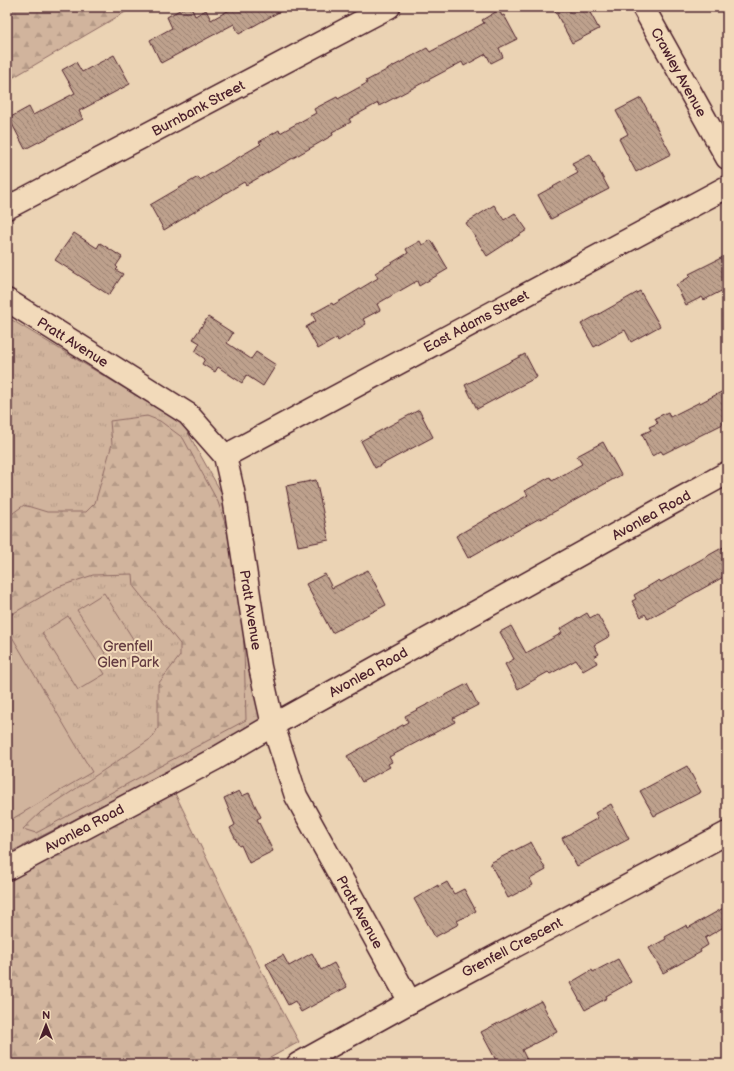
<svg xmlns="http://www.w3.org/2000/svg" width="734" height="1071" font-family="'Balsamiq Sans',sans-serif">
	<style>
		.grass { fill: url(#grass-tufts); stroke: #8e6a64 }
		.forest { fill: url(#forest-firs); stroke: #8e6a64 }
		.garden { fill: #d1b49d; stroke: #8e6a64 }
		.building { fill: url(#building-back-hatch); stroke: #4a1f2b }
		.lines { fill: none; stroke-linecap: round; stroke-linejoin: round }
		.street-casing { stroke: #4a1f2b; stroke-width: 25 }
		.secondary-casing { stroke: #4a1f2b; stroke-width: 25 }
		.street { stroke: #f2daba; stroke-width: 22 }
		.secondary { stroke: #f2daba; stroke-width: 22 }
		.labels { text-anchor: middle; stroke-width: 4; stroke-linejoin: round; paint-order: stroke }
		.street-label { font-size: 14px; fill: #4a1f2b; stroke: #f2daba }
		.park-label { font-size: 14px; fill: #653d42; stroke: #f2daba }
	</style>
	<defs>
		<pattern id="grass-tufts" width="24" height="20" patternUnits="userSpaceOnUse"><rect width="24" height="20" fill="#d1b49d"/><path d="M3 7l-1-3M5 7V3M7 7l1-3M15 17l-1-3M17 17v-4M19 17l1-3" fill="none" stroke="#b59a87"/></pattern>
		<pattern id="forest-firs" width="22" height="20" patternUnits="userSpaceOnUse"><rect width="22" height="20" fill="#d1b49d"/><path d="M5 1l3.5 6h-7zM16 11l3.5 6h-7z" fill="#b59a87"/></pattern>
		<pattern id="building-back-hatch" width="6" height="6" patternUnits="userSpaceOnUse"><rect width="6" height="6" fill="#bea18d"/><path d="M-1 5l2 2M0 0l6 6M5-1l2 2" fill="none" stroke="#9c8373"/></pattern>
	</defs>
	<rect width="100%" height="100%" fill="#ebd3b4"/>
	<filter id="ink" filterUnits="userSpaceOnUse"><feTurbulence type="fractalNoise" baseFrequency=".025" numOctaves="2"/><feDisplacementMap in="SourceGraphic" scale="8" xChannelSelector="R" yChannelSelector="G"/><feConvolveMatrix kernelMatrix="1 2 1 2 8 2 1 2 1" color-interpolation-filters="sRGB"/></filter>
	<g filter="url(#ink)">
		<path class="grass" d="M7,317l176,107 38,68 42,227 -98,54 -158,81z"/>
		<path class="forest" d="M7,7h127l-127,74z
			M147,416l13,5 23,17 35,64 8,24 17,87 3,107 -210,113 -13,-4 18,-17 111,-74 6,-10v-44l22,-28v-12l-46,-57 -1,-13 -40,1 -35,12 -51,30v-95l6,-9 11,-8 23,7h39l9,-9 17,-59 -2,-23z
			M165,773l102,209 32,60 -40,22h-252v-210z"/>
		<path class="garden" d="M104,593l36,57 -26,17 -37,-57z
			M68,616l37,58 -27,16 -36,-57z
			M7,630h1l84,142 -85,50z"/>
		<path class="building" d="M185,7h6l4,9 11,-6 5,10 24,-13h53l-49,27 -5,-10 -73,39 -11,-23 22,-12 -5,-11z
			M553,7h34l12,22 -27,14z
			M499,10l3,6 2,-1 13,24 -18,9 4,9 -12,6 -5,-9 -22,12 -2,-4 -83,44 -1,-3 -29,16 2,3 -19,10 1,3 -87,50 -2,-3 -80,48 -14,-25 48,-28 2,3 61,-36 -2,-2 20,-12 1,3 36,-20 -2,-4 23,-12 1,2 29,-16 -1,-2 61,-33 3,4 54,-29 -2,-3z
			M114,55l16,29 -51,27 4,8 -58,30 -16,-31 20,-11 4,8 42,-22 -13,-23 14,-8 6,10z
			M641,98l30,56 -35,18 -17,-33 9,-5 -12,-23z
			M590,154l19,35 -58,30 -13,-24 40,-22 -6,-10z
			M494,205l10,15 11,-7 12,17 -40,26 -21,-33z
			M74,233l23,15 3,-5 22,14 -6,9 2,2 -2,2 7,4 -14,21 -54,-35z
			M431,240l17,29 -29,17 -2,-5 -40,23 3,6 -17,9 3,5 -28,17 -1,-3 -19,11 -12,-22 10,-6 -4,-7 20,-11 1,2 45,-27 -3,-5 33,-20 -2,-4 14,-8 2,4z
			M727,255v33l-23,12 -2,-3 -16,8 -10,-20 15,-9 -2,-2z
			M640,291l20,35 -29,16 -6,-12 -31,17 -13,-23z
			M208,317l25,16 -6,10 24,16 5,-7 20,13 -13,21 -17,-11 -4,8 -24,-16 -3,5 -13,-8 3,-5 -10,-7 5,-9 -7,-4z
			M525,354l12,23 -60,32 -12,-24z
			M727,389v33l-64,32 -2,-3 -9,5 -10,-22 9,-4 -2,-3 9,-4 -3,-5 13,-6 2,5 30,-15v1z
			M419,410l14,27 -58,31 -14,-27z
			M603,442l18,33 -80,44 -1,-1 -72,40 -12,-22 72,-41 -3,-4 25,-14 2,4 30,-17 -5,-8z
			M316,480l13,60 -31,6 -12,-60z
			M727,545v30l-79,44 -3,-5 -4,3 -9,-16 4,-2 -2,-4 25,-15 2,2z
			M368,570l18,35 -54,28 -26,-49 19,-10 7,14z
			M587,613l3,5 7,-4 13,22 -16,9 5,9 -5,3 3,6 -14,8 -7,-11 -26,14 -2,-2 -30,17 -13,-25 9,-5 -14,-27 11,-6 15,27 36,-20 -2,-4z
			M467,684l11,21 -25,13 2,4 -66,35 3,5 -4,2 2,3 -28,15 -15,-26 61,-34 -3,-6z
			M687,766l14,26 -47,24 -14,-25z
			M239,791l3,5 7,-3 12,24 -4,2 16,32 -24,12 -8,-18 -2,1 -9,-18 5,-3 -11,-27z
			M611,804l18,35 -52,27 -15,-28 36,-20 -3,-5z
			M531,842l15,28 -16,9 3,6 -25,13 -18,-35z
			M447,882l7,12 10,-5 12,22 -19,10 2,3 -24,13 -21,-38 24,-14v2z
			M727,906v19l-22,13 3,7 -8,5 1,2 -38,21 -14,-25 17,-9 -1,-2 22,-12 1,3z
			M312,953l9,17 13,-7 13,24 -46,25 -6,-11 -7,4 -22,-41 17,-9 6,11z
			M618,959l13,23 -25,14 1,2 -22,12 -15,-27 22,-13 1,2z
			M541,1001l16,31 -35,18 7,14h-31l-17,-32z"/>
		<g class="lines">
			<defs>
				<path id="street" d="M643,7l84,151
					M7,208l382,-201
					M7,300l181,114 37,42 8,35 27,176 13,58 23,71 114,206
					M225,456l502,-269
					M7,869l208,-110 58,-34 392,-218 62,-34"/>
				<path id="secondary" d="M298,1064l112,-62 317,-169"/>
			</defs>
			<use href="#street" class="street-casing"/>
			<use href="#secondary" class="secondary-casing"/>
			<use href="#street" class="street"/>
			<use href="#secondary" class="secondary"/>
		</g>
	</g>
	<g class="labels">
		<g class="street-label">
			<text transform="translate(679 72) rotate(61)" y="5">Crawley Avenue</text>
			<text transform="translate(198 108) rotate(-28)" y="5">Burnbank Street</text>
			<text transform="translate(476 321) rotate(-28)" y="5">East Adams Street</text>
			<text transform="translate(73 342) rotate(32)" y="5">Pratt Avenue</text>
			<text transform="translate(651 515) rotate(-29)" y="5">Avonlea Road</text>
			<text transform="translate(251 610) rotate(81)" y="5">Pratt Avenue</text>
			<text transform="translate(368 672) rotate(-29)" y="5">Avonlea Road</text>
			<text transform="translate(84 828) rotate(-28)" y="5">Avonlea Road</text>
			<text transform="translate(360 912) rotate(61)" y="5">Pratt Avenue</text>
			<text transform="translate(512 947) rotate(-28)" y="5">Grenfell Crescent</text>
		</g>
		<g class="park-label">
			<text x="128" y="651">Grenfell<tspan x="128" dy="16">Glen Park</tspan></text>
		</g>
	</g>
	<rect width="734" height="1071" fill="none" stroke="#f2daba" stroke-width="24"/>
	<rect x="12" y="12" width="710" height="1047" fill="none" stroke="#4a1f2b" stroke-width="1.5" filter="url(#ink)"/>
	<g transform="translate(46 1025)" stroke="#f2daba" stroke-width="3" paint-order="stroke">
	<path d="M0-3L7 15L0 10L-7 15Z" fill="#4a1f2b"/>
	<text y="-6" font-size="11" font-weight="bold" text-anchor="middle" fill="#4a1f2b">N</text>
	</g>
</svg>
